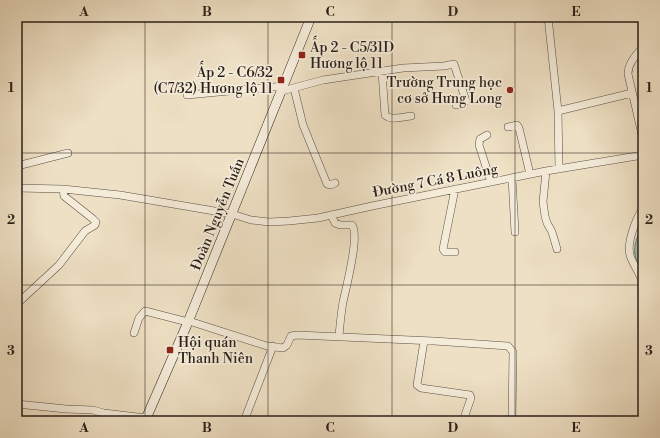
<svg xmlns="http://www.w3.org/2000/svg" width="660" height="438" font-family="'Libre Bodoni',serif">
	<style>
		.water { fill: #99bdb3; stroke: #6d7e75 }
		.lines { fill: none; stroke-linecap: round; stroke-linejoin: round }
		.street-casing { stroke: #5b4f43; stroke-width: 8 }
		.secondary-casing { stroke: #2a1f18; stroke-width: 10 }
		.street { stroke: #f4ebd9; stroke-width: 7 }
		.secondary { stroke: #f4ebd9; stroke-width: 9 }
		.grid { fill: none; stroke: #2a1f18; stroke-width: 1; stroke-opacity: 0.55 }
		.poi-dot { fill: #8f2418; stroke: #f4ebd9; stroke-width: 1.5 }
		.labels { text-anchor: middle; stroke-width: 3.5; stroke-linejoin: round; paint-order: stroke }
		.poi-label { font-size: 14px; fill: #2a1f18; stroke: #f4ebd9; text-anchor: start }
		.street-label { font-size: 14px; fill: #2a1f18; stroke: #f4ebd9 }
		.neatline { fill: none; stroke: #2a1f18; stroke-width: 1.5 }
		.grid-label { font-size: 13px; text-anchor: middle; font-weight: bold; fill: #2a1f18 }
	</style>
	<rect width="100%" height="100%" fill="#eee0c4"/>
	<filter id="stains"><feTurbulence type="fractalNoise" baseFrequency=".005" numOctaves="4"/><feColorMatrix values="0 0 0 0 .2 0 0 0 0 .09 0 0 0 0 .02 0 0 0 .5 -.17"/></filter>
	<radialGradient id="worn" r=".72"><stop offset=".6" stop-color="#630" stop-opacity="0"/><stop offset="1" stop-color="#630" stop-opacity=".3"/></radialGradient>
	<path class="water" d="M643,223l-1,27 1,22c-14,-19 -8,-30 0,-49z"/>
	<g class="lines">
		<defs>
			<path id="street" d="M344,17h5
				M548,17l10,94 1,58
				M643,47c-7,8 -15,16 -15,27l15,65
				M382,72l3,43c6,6 18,2 26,1
				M294,88l9,37 24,59 4,1 4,-2
				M282,91l41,-11 80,-12 41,-2 10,-2 12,37 -3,3 -7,1
				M187,95l97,-9
				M558,111l74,-18
				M508,127l9,-2 2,3 11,46
				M487,135l-7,4 -1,6 12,37
				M17,166l51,-13
				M546,171l-3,31 2,14 2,7 5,9 5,17
				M512,178l3,54
				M17,188l46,1 57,6 112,19 19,6 18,2 20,-1 29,-3 54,-12 174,-35 97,-16
				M455,189l-12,60 2,3h10
				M643,208c-7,11 -18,37 -12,50 4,10 11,18 12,28
				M331,215l4,8 5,2h12c8,10 -6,63 -9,77 -2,11 -3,23 -4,34
				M19,302l40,-37 26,-34 10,-6 1,-3 -3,-3 -29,-23 -1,-7
				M189,321l78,25 16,2 4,-3 4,-9 6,-1 137,6 74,5 5,6 -1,69
				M134,333l5,-15 6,-7 43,11
				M424,341l-7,44 4,3 49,7 1,3 -8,23
				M17,404l49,5 27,1 11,3 42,5 6,3
				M244,421l29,-75
				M257,421h8"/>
			<path id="secondary" d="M145,421l43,-99 123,-305"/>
		</defs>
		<use href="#street" class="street-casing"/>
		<use href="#secondary" class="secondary-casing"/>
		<use href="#street" class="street"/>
		<use href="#secondary" class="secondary"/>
	</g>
	<path class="grid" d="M145,17v404M268,17v404M392,17v404M515,17v404M17,153h626M17,285h626"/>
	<g class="poi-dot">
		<rect x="298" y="51" width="8" height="8" rx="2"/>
		<rect x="277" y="76" width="8" height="8" rx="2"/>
		<circle cx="510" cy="90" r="4"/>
		<rect x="166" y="346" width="8" height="8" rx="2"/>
	</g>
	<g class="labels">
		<g class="poi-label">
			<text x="310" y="52">Ấp 2 - C5/31D<tspan x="310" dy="16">Hương lộ 11</tspan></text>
			<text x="273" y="77" text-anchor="end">Ấp 2 - C6/32<tspan x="273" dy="16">(C7/32) Hương lộ 11</tspan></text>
			<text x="502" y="87" text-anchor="end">Trường Trung học<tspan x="502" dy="16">cơ sở Hưng Long</tspan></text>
			<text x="178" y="347">Hội quán<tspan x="178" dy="16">Thanh Niên</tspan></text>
		</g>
		<g class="street-label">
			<text transform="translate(435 180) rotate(-11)" y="5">Đường 7 Cá 8 Luông</text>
			<text transform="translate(217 214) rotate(-68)" y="5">Đoàn Nguyễn Tuấn</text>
		</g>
	</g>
	<rect width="660" height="438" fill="none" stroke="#eee0c4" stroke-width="44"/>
	<rect x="22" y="22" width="616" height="394" class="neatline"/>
	<g class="grid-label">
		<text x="84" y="16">A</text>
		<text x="207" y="16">B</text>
		<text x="330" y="16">C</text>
		<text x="453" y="16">D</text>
		<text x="576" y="16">E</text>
		<text x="11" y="92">1</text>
		<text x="649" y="92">1</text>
		<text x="11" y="224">2</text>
		<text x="649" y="224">2</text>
		<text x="11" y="355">3</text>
		<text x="649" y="355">3</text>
		<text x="84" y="432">A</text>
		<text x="207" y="432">B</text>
		<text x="330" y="432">C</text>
		<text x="453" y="432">D</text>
		<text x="576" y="432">E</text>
	</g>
	<rect width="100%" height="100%" filter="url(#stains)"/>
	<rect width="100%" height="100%" fill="url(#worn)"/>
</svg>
